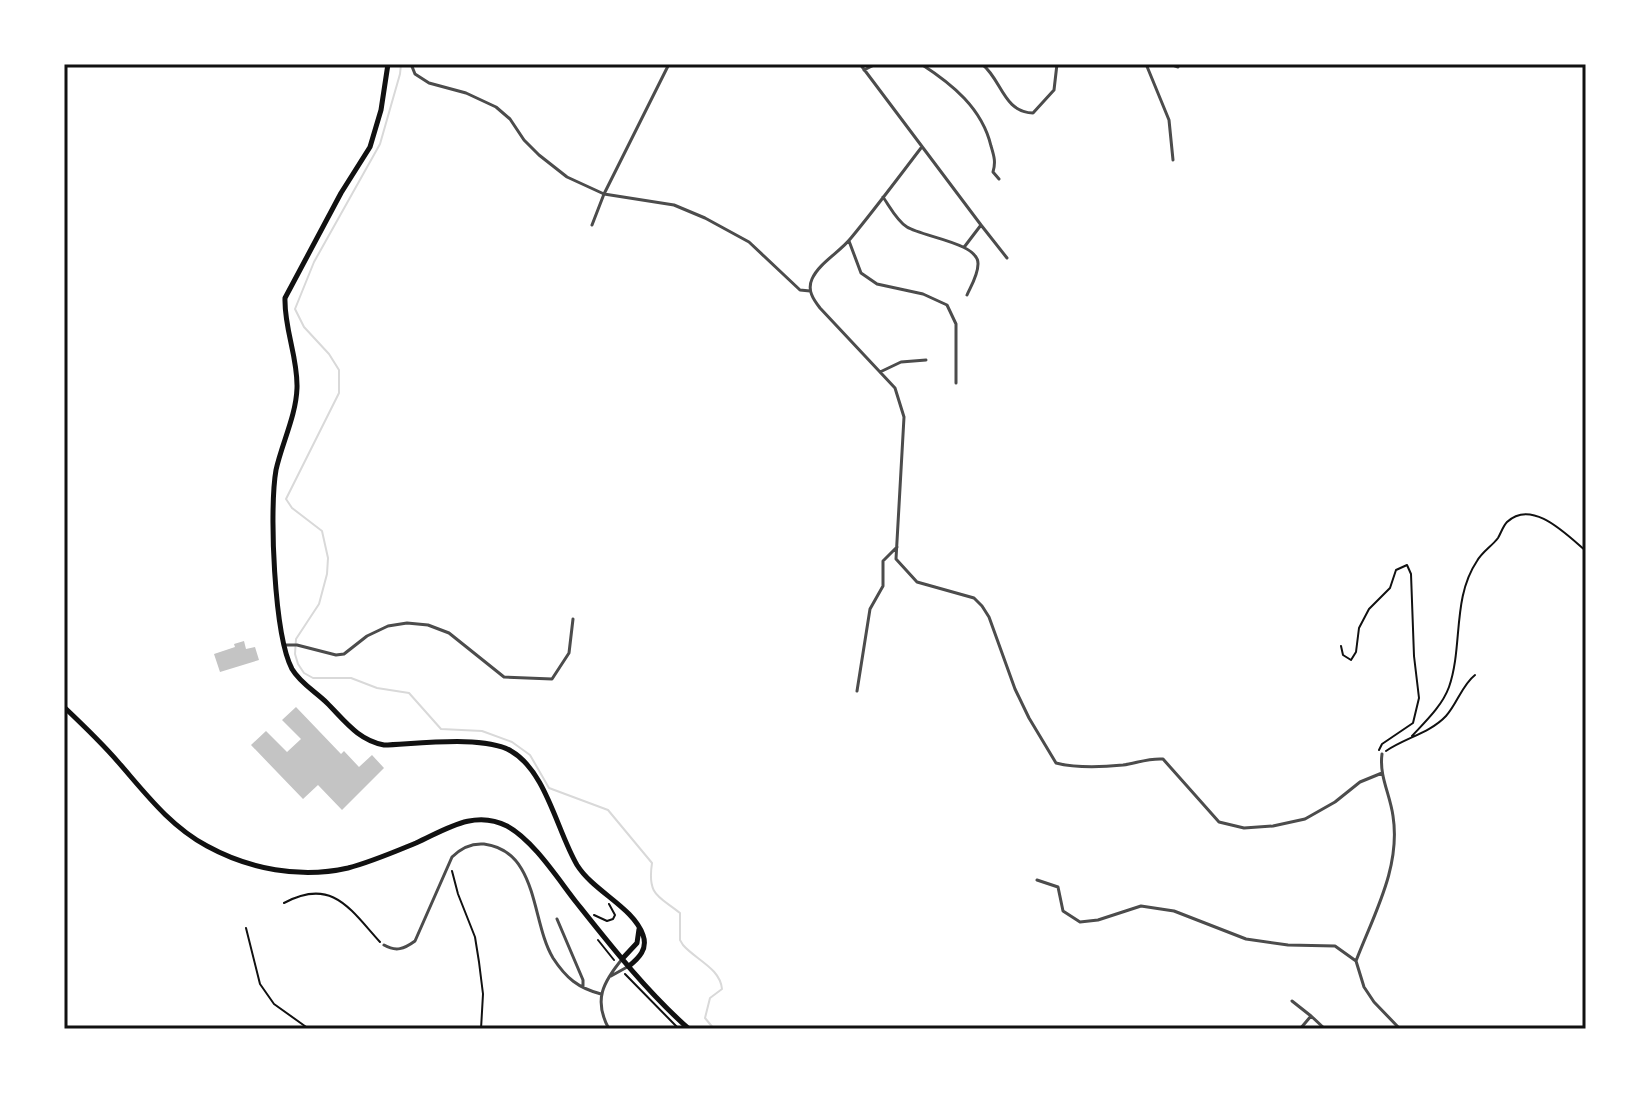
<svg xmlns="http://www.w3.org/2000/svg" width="1650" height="1093" font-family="'Playfair Display',serif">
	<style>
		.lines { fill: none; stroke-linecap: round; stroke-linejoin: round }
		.stream { stroke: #d9d9d9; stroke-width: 2 }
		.building { fill: #c4c4c4 }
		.path { stroke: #111; stroke-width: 2 }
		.minor { stroke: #4c4c4c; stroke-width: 3 }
		.secondary { stroke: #111; stroke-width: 5 }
		.neatline { fill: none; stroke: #111; stroke-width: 3 }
	</style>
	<rect width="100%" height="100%" fill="#fff"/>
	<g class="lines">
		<path class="stream" d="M401,64l-1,10 -20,70 -66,118 -19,47 9,18 25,27 10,16v23l-53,106 6,9 30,23 6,27 -1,16 -8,30 -23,35 -1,15 3,10 6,9 9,5h38l26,10 32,5 32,36 41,2 30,11 18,13 19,33 59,22 44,53c-5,33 7,33 28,50v27l3,5c13,15 37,23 39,44l-12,9 -5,20 9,11"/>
	</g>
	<path class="building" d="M244,641l2,8 9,-2 4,13 -39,12 -6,-18 21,-7 -1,-3z
		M296,707l45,47 3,-3 15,16 13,-12 12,13 -42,42 -24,-25 -15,14 -52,-54 15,-14 21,21 14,-13 -19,-19z"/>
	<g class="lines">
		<path class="path" d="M1341,646l2,9 8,5 5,-8 3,-24 10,-19 21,-21 6,-18 11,-5 4,9 3,82 5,42 -6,25 -31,21 -3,6
			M1412,736c14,-15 30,-30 37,-49 14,-40 3,-89 28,-126 5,-9 15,-15 21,-23 3,-5 5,-12 9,-16 25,-24 60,13 79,29
			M1386,751c19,-13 44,-18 60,-35 11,-12 16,-31 29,-41
			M452,871l6,23 17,43 4,25 4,32 -2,35
			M284,903c48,-26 66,6 96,39
			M594,915l13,6 6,-2 2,-4 -6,-11
			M246,928l14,56 14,20 35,25
			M598,940l16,20
			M625,974l54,55"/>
		<path class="minor" d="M411,64l4,10 14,9 37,10 30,14 14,12 14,21 15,15 28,22 37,17 70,11 31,13 44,24 51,48 10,1
			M860,64l121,161 -16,21
			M921,64c31,20 61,44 70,82 3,10 5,16 2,26l6,7
			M982,64c20,16 21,48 51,49l21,-23 3,-26
			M1146,64l23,56 4,40
			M1170,64l8,3
			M864,70l12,-6
			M921,148c-23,30 -46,61 -70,90 -11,14 -32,25 -39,41 -5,11 1,20 8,29l75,80 9,29 -8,142 21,23 57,16 8,8 7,11 26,72 14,29 27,45c20,5 47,4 67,2 14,-2 25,-7 40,-6l56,63 25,6 29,-2 32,-7 30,-17 25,-20 22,-9
			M883,197c7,10 14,24 24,30 16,10 72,16 71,37 0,11 -7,22 -11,31
			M592,225l12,-31 65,-130
			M981,225l26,33
			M849,241l12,32 16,11 46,10 24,11 9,19v59
			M880,372l21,-10 25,-2
			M284,645h13l39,10 8,-1 23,-18 21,-10 19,-3 21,2 21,8 55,44 48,2 17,-26 4,-34
			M857,691l13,-82 13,-23v-25l14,-14
			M1037,880l21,7 5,24 17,11 18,-2 43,-14 33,5 72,28 42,6 47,1 21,15 8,26 10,15 26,27
			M557,919l26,61v7
			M384,945c12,7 20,4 31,-4l37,-84c9,-9 19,-14 32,-13 55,7 47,78 69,114 13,20 25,30 48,36
			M1356,961c18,-47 45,-94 37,-145 -3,-22 -14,-40 -11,-62
			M611,976l18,-10
			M1292,1001l19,15
			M609,1029c-16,-29 -6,-47 14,-71
			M1300,1029l11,-13 14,13"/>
		<path class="secondary" d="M388,64l-7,46 -11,37 -29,46 -56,105c-1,31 13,59 12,90 -1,28 -15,55 -21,82 -7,39 -2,165 16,199 8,14 24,23 35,34 18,18 31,37 57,42 32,-1 101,-10 127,6 35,20 46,80 66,114 17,27 56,42 66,70 5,14 -4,23 -14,31
			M64,707c19,18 38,36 55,56 27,31 51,63 88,83 42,23 93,33 141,22 23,-6 46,-16 68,-25 29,-13 58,-34 91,-17 26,14 51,53 69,76 35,44 71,90 113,127
			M623,958l14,-15 2,-14"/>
	</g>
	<rect width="1650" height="1093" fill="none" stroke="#ffffff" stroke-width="132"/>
	<rect x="66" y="66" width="1518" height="961" class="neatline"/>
</svg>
